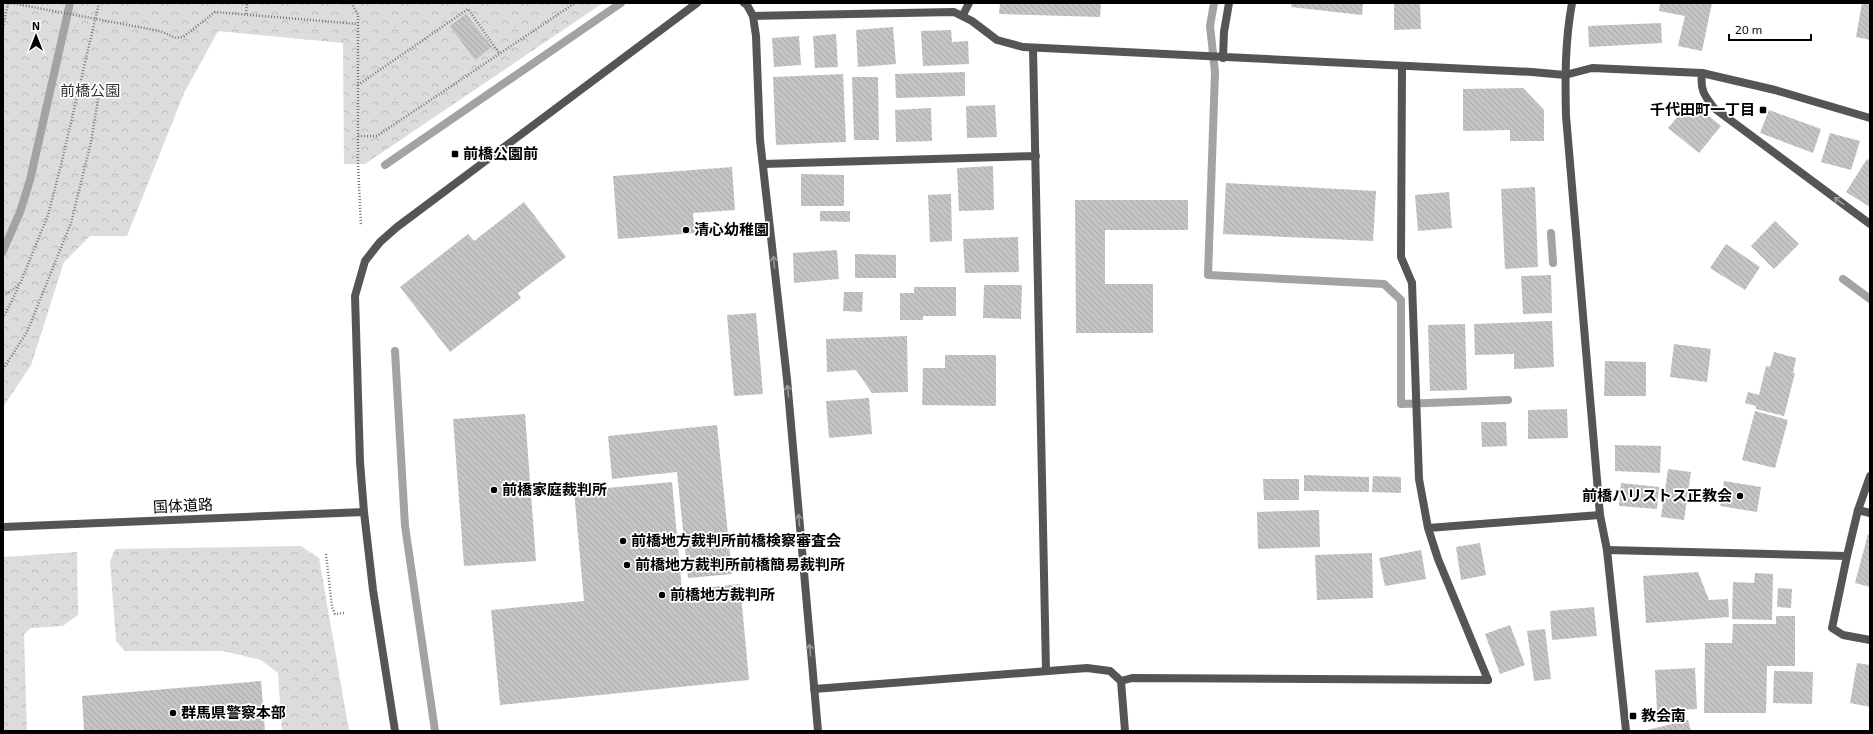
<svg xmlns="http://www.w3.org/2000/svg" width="1873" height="734" font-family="'Exo 2','Noto Sans JP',sans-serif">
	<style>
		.forest { fill: url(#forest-crowns) }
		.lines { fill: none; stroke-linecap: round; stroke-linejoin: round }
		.stream { stroke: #a3a3a3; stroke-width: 8 }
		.building { fill: url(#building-back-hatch) }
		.path { stroke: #777; stroke-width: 2.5; stroke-dasharray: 1 2; stroke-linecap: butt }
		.service { stroke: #555; stroke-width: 8 }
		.minor { stroke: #555; stroke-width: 8 }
		.tertiary { stroke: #555; stroke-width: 8 }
		.oneway { stroke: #999 }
		.poi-dot { fill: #000; stroke: #fff; stroke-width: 1.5 }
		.labels { text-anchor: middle; stroke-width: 3.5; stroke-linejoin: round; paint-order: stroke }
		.park-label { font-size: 15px; fill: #333; stroke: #fff }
		.poi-label { font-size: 15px; font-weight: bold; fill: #000; stroke: #fff; text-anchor: start }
		.street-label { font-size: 15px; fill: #000; stroke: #fff }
	</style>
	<defs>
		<pattern id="forest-crowns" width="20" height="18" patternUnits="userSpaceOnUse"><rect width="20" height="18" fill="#dcdcdc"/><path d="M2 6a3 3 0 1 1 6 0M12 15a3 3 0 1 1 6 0" fill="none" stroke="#bbb"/></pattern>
		<pattern id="building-back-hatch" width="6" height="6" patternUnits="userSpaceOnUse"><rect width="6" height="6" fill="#c4c4c4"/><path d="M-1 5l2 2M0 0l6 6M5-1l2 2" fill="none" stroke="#a7a7a7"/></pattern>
	</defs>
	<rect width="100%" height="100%" fill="#fff"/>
	<path class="forest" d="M3,3h600l-238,161h-21l-1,-121 -125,-12 -34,62 -57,143h-37l-26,26 -33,103 -28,42z
		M301,546l18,12 30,173h-67l-4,-58 -17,-13 -38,-9h-98l-9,-10 -6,-80 5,-12z
		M77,552l1,63 -15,11 -32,2 -7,6 3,97h-24v-174z"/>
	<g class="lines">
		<path class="stream" d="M1214,3l-4,23 5,46 -7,203 176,9 17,16v104l107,-4
			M385,165l236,-162
			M1551,233l2,30
			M3,251l17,-39 10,-32 40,-177
			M1843,279l27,20
			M395,351l10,175 30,205"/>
	</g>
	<path class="building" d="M1000,3h101l-1,14 -101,-3z
		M1292,3h71l-1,12 -71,-8z
		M1394,3h26l1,26 -27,1z
		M1660,3h52l-10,48 -24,-5 7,-30 -26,-5z
		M1862,3h8v37l-14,-3z
		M466,14l26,33 -17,13 -25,-34z
		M1661,23l1,20 -73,4 -1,-21z
		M893,27l3,37 -38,3 -2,-37z
		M951,30l1,12 16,-1 1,23 -46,2 -2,-35z
		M836,34l2,33 -23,1 -2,-32z
		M799,36l2,29 -27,2 -2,-29z
		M965,72v24l-69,2 -1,-24z
		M843,74l3,68 -70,3 -3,-68z
		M852,77h26l1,63h-25z
		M1523,88l21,22v31h-34v-11l-47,1v-42z
		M1691,101l30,25 -22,27 -31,-25z
		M995,105l2,32 -30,1 -1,-32z
		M931,108l1,33 -36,1 -1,-32z
		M1769,110l52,19 -8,24 -53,-20z
		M1830,133l30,8 -9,29 -30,-8z
		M1867,159l3,2v46l-24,-15z
		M993,166l1,44 -35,1 -2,-43z
		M732,167l3,43 -42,3 2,20 -77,6 -5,-63z
		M801,174l43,1v31h-43z
		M1226,183l150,8 -3,50 -150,-7z
		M1535,187l3,80 -33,2 -4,-80z
		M1449,192l3,36 -34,3 -3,-36z
		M951,194l1,47 -22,1 -2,-47z
		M1075,200h113v30h-83v54h48v49h-77z
		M524,202l42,55 -48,36 3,5 -71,54 -50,-65 68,-53 6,7z
		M820,211h30v11l-30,-1z
		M1775,221l24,23 -25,25 -23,-23z
		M1018,237l1,35 -54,1 -2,-34z
		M1726,244l34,23 -15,23 -35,-22z
		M837,250l2,29 -45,4 -1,-30z
		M855,254l41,1v23h-41z
		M1551,275l1,38 -29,1 -2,-38z
		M984,285h38l-1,34 -38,-1z
		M914,287h42v29h-33v4h-23v-27h14z
		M844,292h19l-1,20 -19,-1z
		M756,313l7,81 -29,2 -7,-81z
		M1552,321l2,46 -40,2v-15l-39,1 -1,-31z
		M1465,324l2,66 -37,1 -2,-66z
		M907,336l1,56 -36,1 -16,-23 -29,2 -1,-33z
		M1674,344l37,5 -4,33 -37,-5z
		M1774,352l22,6 -3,15h2l-11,43 -28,-7v-3l-11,-3 3,-11 11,3 7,-29 4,1z
		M945,355h51v51l-74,-1 1,-37h22z
		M1605,361l41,1v34h-42z
		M869,398l3,36 -43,4 -3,-37z
		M1567,409l1,29 -40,1v-29z
		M1755,411l33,9 -13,48 -33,-8z
		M525,414l11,147 -72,5 -11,-147z
		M1481,422h25l1,24 -25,1z
		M717,425l15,149 -44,4 -11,-106 -65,7 -4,-43z
		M1615,445l46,1 -1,27 -45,-2z
		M1668,469l23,3 -7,48 -23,-3z
		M1304,475l65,2v15l-65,-1z
		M1373,476l28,1v16l-29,-1z
		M1263,479h36v21h-35z
		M1724,481l37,6 -4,25 -37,-6z
		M672,482l10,108 58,-6 9,96 -249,25 -9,-95 93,-9 -10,-110z
		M1621,483l38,4 -2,22 -38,-3z
		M1319,510l1,37 -62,2 -1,-37z
		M1868,534l2,1v52l-15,-4z
		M1480,543l6,32 -25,5 -5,-33z
		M1421,550l5,29 -41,7 -6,-28z
		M1372,553l1,45 -56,2 -2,-45z
		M1698,572l11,28 19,-1 1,18 -83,6 -3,-47z
		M1755,573l18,1 -1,46 -40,-1 1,-37 21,1z
		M1778,588l14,1 -1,19 -14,-1z
		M1594,607l3,29 -45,4 -2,-29z
		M1776,616h19v50h-28l-1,47h-62l1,-70h27l1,-19h43z
		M1510,625l15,40 -25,9 -15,-40z
		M1545,629l6,50 -17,2 -7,-50z
		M1857,663l13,2v42l-20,-4z
		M1695,668l2,41 -40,2 -2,-41z
		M1774,671l39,1 -1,32 -39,-1z
		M261,681l4,50h-181l-2,-35z
		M1688,720l3,11h-44v-1z"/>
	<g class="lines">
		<path class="path" d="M11,3l149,28 16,7 7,-1 32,-25 143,12
			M351,3l7,11v150l3,62
			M246,14l1,-11
			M3,28l5,-25
			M358,85l110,-76 31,44
			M358,136h19l198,-133
			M3,295l5,-2 12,-9 28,-69 12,-46 39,-166
			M3,318l16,-32
			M3,369l24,-37 44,-109 20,-81 10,-60
			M326,554l6,53 3,7 9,-1"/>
		<path class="service" d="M1033,48l13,623
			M1402,67l-1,190 11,26
			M1702,73c-2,17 2,22 12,35l156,116
			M763,164l273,-8
			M1858,510l12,3
			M1847,556l-15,72 11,7 27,5
			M1121,681l11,-3 356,2"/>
		<path class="minor" d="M744,3l3,2 6,11 201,-4 18,9 25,19 26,7 509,25 33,3 27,-7 110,5 73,17 95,28
			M963,15l6,-12
			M753,16l3,20 4,104 27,239 31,352
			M1223,58l1,-26 5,-29
			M1412,283l7,196 9,49 10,31 50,121
			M1428,528l172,-13
			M1607,550l240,6 11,-46 12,-34
			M814,689l273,-21 23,3 11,10 4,50"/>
		<path class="tertiary" d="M1572,3c-7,38 -7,75 -6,113l34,399 7,35 19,181
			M3,527l361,-15
			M395,731l-22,-141 -9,-78 -4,-50 -5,-166 10,-35 15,-19 17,-15 300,-224"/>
	</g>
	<defs><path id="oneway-shaft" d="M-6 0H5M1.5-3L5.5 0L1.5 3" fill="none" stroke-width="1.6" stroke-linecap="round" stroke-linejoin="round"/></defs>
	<g class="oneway">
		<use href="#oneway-shaft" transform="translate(1839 201) rotate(-143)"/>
		<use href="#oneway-shaft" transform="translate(774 262) rotate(-96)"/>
		<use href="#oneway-shaft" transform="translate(788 391) rotate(-95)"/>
		<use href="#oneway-shaft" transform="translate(799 520) rotate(-95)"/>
		<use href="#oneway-shaft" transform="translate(810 650) rotate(-95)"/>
	</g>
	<g class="poi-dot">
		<rect x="1759" y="106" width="8" height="8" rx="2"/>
		<rect x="451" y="150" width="8" height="8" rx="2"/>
		<circle cx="686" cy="230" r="4"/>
		<circle cx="494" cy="490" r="4"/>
		<circle cx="1740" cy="496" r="4"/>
		<circle cx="623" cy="541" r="4"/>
		<circle cx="627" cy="565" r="4"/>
		<circle cx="662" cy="595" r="4"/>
		<circle cx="173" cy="713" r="4"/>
		<rect x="1629" y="712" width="8" height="8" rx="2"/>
	</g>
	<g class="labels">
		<g class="park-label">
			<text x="90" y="96">前橋公園</text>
		</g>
		<g class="poi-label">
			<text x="1755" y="115" text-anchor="end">千代田町一丁目</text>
			<text x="463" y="159">前橋公園前</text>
			<text x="694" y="235">清心幼稚園</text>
			<text x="502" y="495">前橋家庭裁判所</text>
			<text x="1732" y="501" text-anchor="end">前橋ハリストス正教会</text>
			<text x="631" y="546">前橋地方裁判所前橋検察審査会</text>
			<text x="635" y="570">前橋地方裁判所前橋簡易裁判所</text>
			<text x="670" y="600">前橋地方裁判所</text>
			<text x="181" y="718">群馬県警察本部</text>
			<text x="1641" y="721">教会南</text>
		</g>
		<g class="street-label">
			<text transform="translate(183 506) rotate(-3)" y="5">国体道路</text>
		</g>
	</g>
	<rect width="1873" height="734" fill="none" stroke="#000000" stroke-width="8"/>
	<g transform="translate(36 36)" stroke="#ffffff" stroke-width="3" paint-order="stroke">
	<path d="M0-3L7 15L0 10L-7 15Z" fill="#000000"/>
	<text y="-6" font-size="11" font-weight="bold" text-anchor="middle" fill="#000000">N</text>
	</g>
	<path d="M1729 34v6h82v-6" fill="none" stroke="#000000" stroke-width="2"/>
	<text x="1735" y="34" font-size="12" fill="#000000" stroke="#ffffff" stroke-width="3" paint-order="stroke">20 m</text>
</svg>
